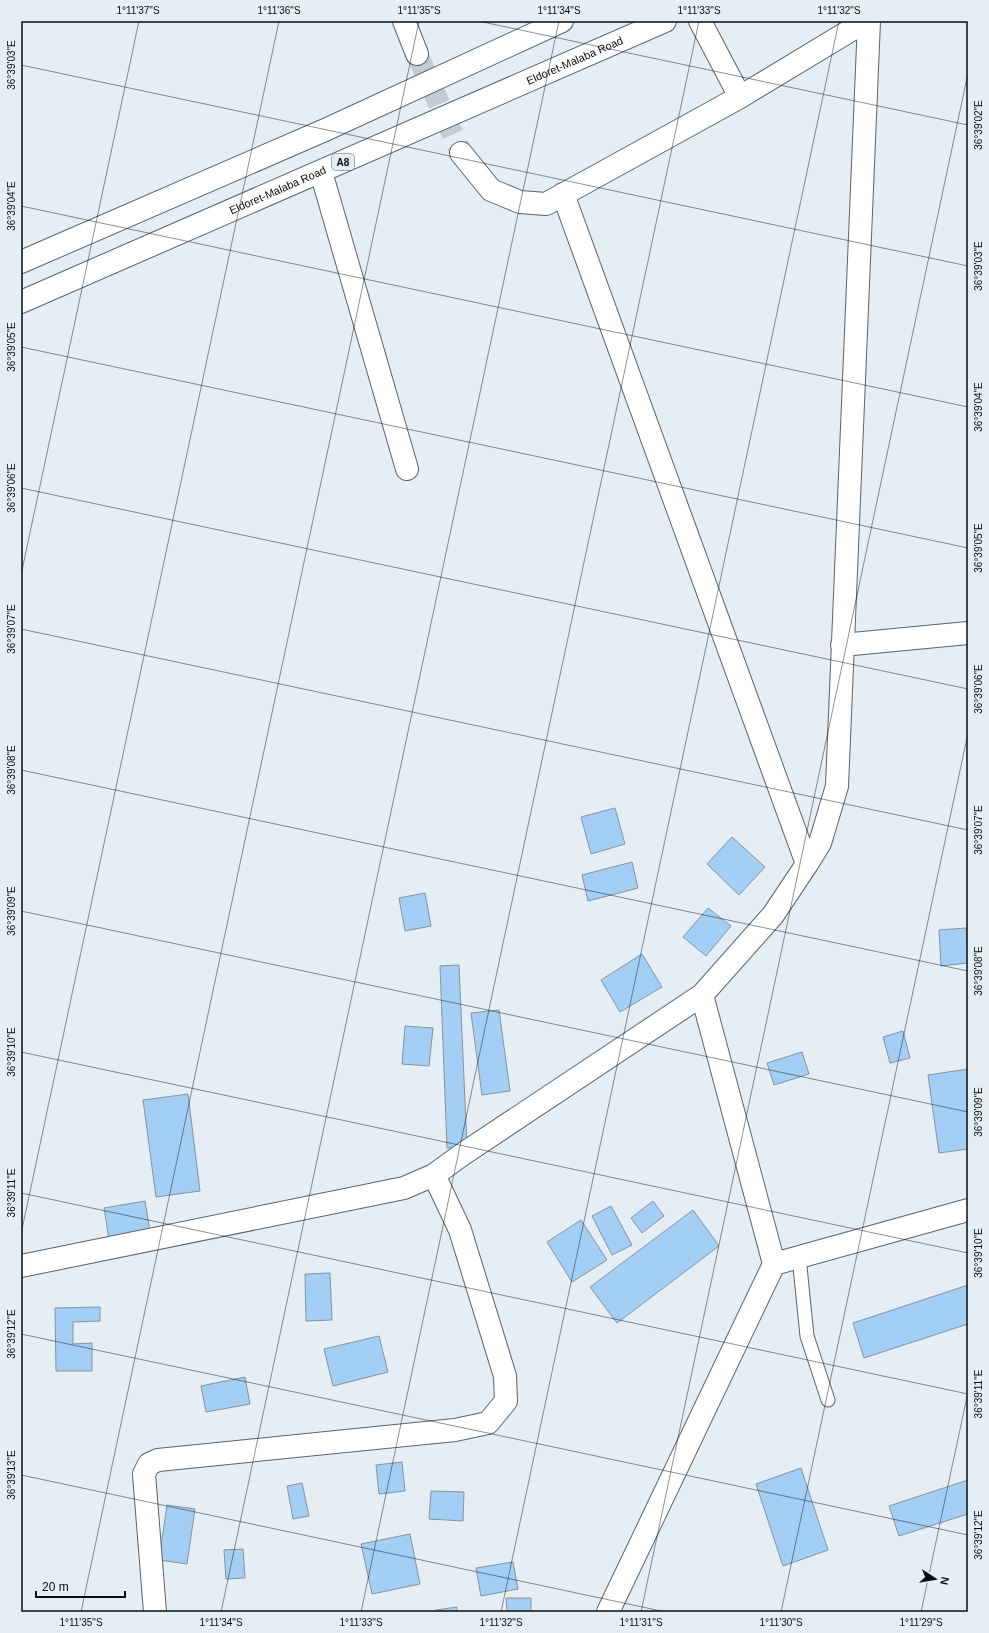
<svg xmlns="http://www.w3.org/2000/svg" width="989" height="1633" font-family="Arial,sans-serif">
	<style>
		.building { fill: #a3cff6; stroke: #8a9299 }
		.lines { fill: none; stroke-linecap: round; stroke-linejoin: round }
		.street-tunnel { stroke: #c4cbd2; stroke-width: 22; stroke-dasharray: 22 11; stroke-linecap: butt }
		.lane-casing { stroke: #5c636a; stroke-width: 15 }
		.street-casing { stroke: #5c636a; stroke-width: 24 }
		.highway-casing { stroke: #5c636a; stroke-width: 24 }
		.lane { stroke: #fff; stroke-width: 13 }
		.street { stroke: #fff; stroke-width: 22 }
		.highway { stroke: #fff; stroke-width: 22 }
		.ticks { fill: none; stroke: #090c0e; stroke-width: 1; stroke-opacity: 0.45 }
		.labels { text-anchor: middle; stroke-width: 3.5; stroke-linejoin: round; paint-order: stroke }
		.shield { fill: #e5edf5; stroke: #4b5053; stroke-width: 1 }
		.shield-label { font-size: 10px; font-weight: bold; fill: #090c0e }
		.street-label { font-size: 11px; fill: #090c0e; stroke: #e5edf5 }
		.neatline { fill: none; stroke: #090c0e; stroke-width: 1.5 }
		.ticks-label { font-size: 10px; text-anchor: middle; fill: #090c0e }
	</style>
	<rect width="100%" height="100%" fill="#e5edf5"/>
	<path class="building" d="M615,808l10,36 -34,10 -10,-37z
		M732,837l33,30 -26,28 -32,-31z
		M632,862l6,26 -50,13 -6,-26z
		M425,893l6,33 -26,5 -6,-33z
		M708,908l23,18 -25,30 -23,-19z
		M966,928l2,35 -27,3 -2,-36z
		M642,954l20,33 -42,25 -19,-32z
		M459,965l8,182 -20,1 -7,-182z
		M499,1010l11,81 -28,4 -11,-82z
		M405,1026l28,2 -4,38 -27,-2z
		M903,1031l7,27 -20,5 -7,-26z
		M802,1052l7,22 -35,11 -7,-22z
		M968,1069v80l-29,4 -11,-78z
		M188,1094l12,97 -44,6 -13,-97z
		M145,1201l5,31 -41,7 -5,-31z
		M653,1201l11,15 -22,17 -11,-15z
		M611,1206l21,39 -20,10 -20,-39z
		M693,1210l26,36 -102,77 -27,-36z
		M581,1220l26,40 -35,22 -25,-40z
		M330,1273l2,47 -26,1 -1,-47z
		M968,1285v39l-104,34 -11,-35z
		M100,1307v14l-27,1v22l19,-1v28h-36l-1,-63z
		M379,1336l9,36 -55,14 -9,-37z
		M245,1377l5,27 -44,8 -5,-26z
		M402,1462l3,29 -26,3 -3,-29z
		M801,1468l27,82 -45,16 -27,-82z
		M968,1480v34l-69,22 -10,-30z
		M302,1483l7,33 -16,3 -6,-33z
		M431,1491l33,1 -1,29 -34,-2z
		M167,1505l28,4 -8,55 -28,-4z
		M410,1534l10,50 -48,10 -11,-50z
		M243,1549l2,29 -19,1 -2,-29z
		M513,1562l5,27 -37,7 -5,-28z
		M506,1598h25v14h-24z
		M457,1607v5h-21v-2z"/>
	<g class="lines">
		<path class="street-tunnel" d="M417,54l44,99"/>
		<defs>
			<path id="lane" d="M799,1257l8,79 21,64"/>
			<path id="street" d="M404,21l13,33
				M700,21l40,76
				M461,153l30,37 29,12 26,2 194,-107 126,-76
				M321,172l86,297
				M563,194l244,670
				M842,645l126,-12
				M774,1264l194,-54
				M21,1266l383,-78 30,-13 29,-21 239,-159 71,-80 34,-51 13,-21 17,-57 32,-765
				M155,1612l-11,-138 5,-10 9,-4 297,-30 33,-7 18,-22 -1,-25 -45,-146 -26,-55
				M608,1612l166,-348 -72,-269"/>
			<g id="highway">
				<path d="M21,262l304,-132 237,-109"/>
				<path id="s1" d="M21,302l644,-281"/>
			</g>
		</defs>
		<use href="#lane" class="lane-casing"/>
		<use href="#street" class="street-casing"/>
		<use href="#highway" class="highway-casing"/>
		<use href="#lane" class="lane"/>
		<use href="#street" class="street"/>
		<use href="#highway" class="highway"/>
	</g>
	<path class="ticks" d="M478,21l490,104M21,65l947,201M21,206l947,201M21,347l947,201M21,488l947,201M21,575l118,-554M21,629l947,201M21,770l947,201M21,911l947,201M21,1052l947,201M21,1193l947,201M21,1234l258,-1213M21,1334l947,201M21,1475l645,137M81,1612l338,-1591M221,1612l338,-1591M361,1612l338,-1591M501,1612l338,-1591M641,1612l327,-1539M781,1612l187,-879M921,1612l47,-220"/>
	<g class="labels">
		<rect class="shield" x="332" y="154" width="22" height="16" rx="3"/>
		<g class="shield-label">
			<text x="343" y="166">A8</text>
		</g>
		<g class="street-label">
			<text dy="4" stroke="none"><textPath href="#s1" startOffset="604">Eldoret-Malaba Road</textPath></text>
			<text dy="4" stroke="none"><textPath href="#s1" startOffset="280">Eldoret-Malaba Road</textPath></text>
		</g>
	</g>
	<rect width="989" height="1633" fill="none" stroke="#e5edf5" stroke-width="44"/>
	<g transform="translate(935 1579) rotate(102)" stroke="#e5edf5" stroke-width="3" paint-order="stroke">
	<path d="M0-3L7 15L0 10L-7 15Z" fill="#090c0e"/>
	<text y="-6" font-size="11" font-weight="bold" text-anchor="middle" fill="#090c0e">N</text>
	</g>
	<path d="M36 1591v6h89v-6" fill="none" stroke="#090c0e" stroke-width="2"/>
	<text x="42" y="1591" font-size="12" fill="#090c0e" stroke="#e5edf5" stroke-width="3" paint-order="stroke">20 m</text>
	<rect x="22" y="22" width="945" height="1589" class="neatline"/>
	<g class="ticks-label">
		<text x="138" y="14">1°11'37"S</text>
		<text x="279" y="14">1°11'36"S</text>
		<text x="419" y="14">1°11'35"S</text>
		<text x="559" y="14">1°11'34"S</text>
		<text x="699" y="14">1°11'33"S</text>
		<text x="839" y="14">1°11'32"S</text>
		<text transform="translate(11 65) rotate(-90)" y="4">36°39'03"E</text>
		<text transform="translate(978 125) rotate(-90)" y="4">36°39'02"E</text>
		<text transform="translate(11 206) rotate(-90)" y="4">36°39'04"E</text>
		<text transform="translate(978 266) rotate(-90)" y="4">36°39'03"E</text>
		<text transform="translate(11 347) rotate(-90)" y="4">36°39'05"E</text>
		<text transform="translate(978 407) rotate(-90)" y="4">36°39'04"E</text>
		<text transform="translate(11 488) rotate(-90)" y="4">36°39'06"E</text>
		<text transform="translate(978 548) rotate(-90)" y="4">36°39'05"E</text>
		<text transform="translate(11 629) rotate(-90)" y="4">36°39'07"E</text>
		<text transform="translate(978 689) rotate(-90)" y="4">36°39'06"E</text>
		<text transform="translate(11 770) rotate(-90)" y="4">36°39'08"E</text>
		<text transform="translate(978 830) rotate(-90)" y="4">36°39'07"E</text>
		<text transform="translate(11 911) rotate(-90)" y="4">36°39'09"E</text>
		<text transform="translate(978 971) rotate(-90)" y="4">36°39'08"E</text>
		<text transform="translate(11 1052) rotate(-90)" y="4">36°39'10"E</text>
		<text transform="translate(978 1112) rotate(-90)" y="4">36°39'09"E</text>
		<text transform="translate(11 1193) rotate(-90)" y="4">36°39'11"E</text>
		<text transform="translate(978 1253) rotate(-90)" y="4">36°39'10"E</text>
		<text transform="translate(11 1334) rotate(-90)" y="4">36°39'12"E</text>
		<text transform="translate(978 1394) rotate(-90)" y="4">36°39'11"E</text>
		<text transform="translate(11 1475) rotate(-90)" y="4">36°39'13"E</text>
		<text transform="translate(978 1535) rotate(-90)" y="4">36°39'12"E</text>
		<text x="81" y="1626">1°11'35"S</text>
		<text x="221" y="1626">1°11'34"S</text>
		<text x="361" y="1626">1°11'33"S</text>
		<text x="501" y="1626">1°11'32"S</text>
		<text x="641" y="1626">1°11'31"S</text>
		<text x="781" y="1626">1°11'30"S</text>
		<text x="921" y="1626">1°11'29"S</text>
	</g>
</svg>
